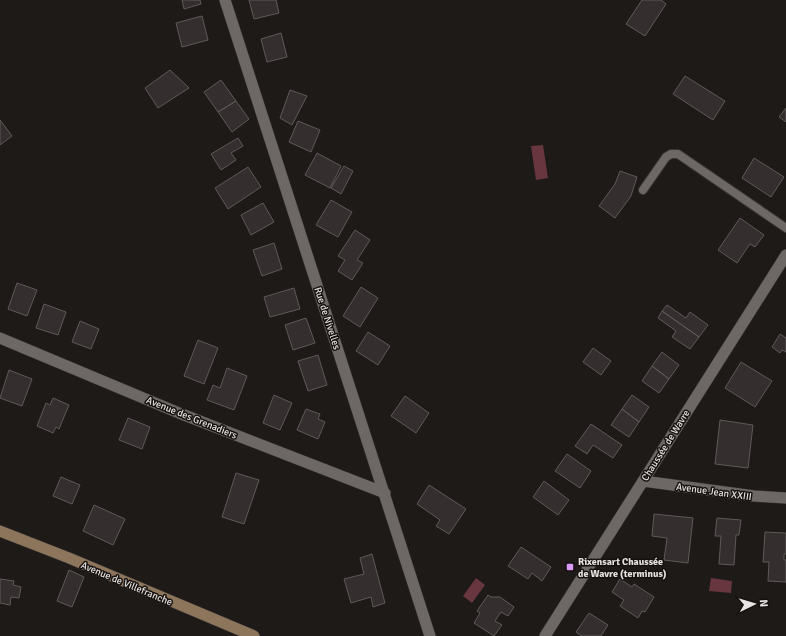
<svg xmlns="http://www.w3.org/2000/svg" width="786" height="636" font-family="Signika,sans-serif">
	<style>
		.water { fill: #68363e }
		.building { fill: #342f2e; stroke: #5f5a59 }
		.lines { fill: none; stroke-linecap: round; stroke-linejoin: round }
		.service-casing { stroke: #393635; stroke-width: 10 }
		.minor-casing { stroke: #393635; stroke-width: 12 }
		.tertiary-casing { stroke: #393635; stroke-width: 12 }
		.secondary-casing { stroke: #393635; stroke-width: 12 }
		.service { stroke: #6d6866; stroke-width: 8 }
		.minor { stroke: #6d6866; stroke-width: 11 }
		.tertiary { stroke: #6d6866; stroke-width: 11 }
		.secondary { stroke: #8d755c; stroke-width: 11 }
		.poi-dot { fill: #db9af6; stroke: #15110f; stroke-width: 1.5 }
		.labels { text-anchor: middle; stroke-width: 3; stroke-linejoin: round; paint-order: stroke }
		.street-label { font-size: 10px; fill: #e6e3e2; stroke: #15110f }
		.poi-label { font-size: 10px; font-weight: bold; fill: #e6e3e2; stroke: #15110f; text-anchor: start }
	</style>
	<rect width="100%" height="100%" fill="#1e1a18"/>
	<path class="water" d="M543,145l5,33 -12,2 -5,-34z
		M476,578l9,7 -13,18 -9,-7z
		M711,578l21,3 -1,12 -22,-2z"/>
	<path class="building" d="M182,0h18l1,4 -17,5z
		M249,0h27l3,13 -25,6z
		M642,0h19l5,4 -21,32 -19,-12z
		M202,16l6,24 -26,7 -6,-24z
		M281,33l6,24 -20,5 -6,-23z
		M170,70l19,18 -31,20 -13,-20z
		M685,76l40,25 -12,19 -40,-26z
		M221,80l15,21 -18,11 -14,-20z
		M290,90l17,6 -15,29 -12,-7z
		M236,101l13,18 -17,13 -14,-20z
		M786,108v14l-7,-5z
		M0,120l12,16 -12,9z
		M298,121l22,9 -9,22 -22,-10z
		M238,138l5,8 -12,7 5,7 -15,10 -10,-16z
		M317,153l24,13 -11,22 -25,-13z
		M754,158l30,19 -13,20 -29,-19z
		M344,166l9,5 -12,23 -10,-6z
		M248,167l13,20 -33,22 -13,-21z
		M620,171l17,6 -6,19 -16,22 -16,-12 16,-22z
		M331,200l21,12 -14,25 -22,-12z
		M263,203l11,19 -23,13 -10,-20z
		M740,218l24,17 -9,12 -5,-3 -13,19 -19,-13z
		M355,230l15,10 -13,20 6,3 -11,17 -14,-9 7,-11 -7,-4z
		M274,243l8,26 -20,7 -9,-26z
		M17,283l20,7 -10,26 -19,-7z
		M361,287l17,11 -18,29 -17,-11z
		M294,288l6,21 -30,8 -6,-20z
		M44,304l22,8 -8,23 -22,-7z
		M667,305l19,13 4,-6 18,13 -9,12 -37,-26z
		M662,311l37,26 -9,12 -18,-12 4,-6 -18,-13z
		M306,318l9,25 -22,7 -8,-25z
		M80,321l19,8 -8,20 -19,-7z
		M368,332l22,14 -12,19 -22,-14z
		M780,334l6,4v14l-4,-2 -2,3 -8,-6z
		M198,340l20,8 -14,36 -20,-8z
		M593,348l18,13 -10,14 -18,-13z
		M662,352l17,13 -10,14 -17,-13z
		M318,355l9,30 -19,6 -10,-30z
		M741,362l31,19 -17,26 -30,-19z
		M652,366l17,13 -10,14 -17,-12z
		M227,368l20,8 -13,34 -27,-10 6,-15 7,3z
		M9,370l23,9 -10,27 -22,-8z
		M274,395l18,8 -12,27 -17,-7z
		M632,395l17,12 -10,15 -17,-13z
		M405,396l24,17 -13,20 -25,-17z
		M53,398l16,7 -10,24 -3,-2 -3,6 -16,-7 9,-23 4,2z
		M306,409l14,5 -2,5 7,3 -7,17 -21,-9z
		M622,409l17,13 -10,15 -18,-12z
		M128,418l22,9 -8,22 -23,-9z
		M720,420l33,5 -5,43 -33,-4z
		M591,424l31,21 -9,13 -20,-13 -6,9 -12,-8z
		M567,454l24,17 -11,17 -25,-17z
		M236,473l23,7 -15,44 -22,-7z
		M61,477l19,8 -8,19 -19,-8z
		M544,481l25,19 -11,15 -25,-18z
		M429,485l37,24 -17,25 -13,-8 4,-6 -23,-16z
		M94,505l31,14 -12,26 -30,-14z
		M654,514l39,4 -5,45 -24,-3 3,-22 -15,-2z
		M717,518l24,2 -2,15h-3l-2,30 -15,-1 2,-28h-6z
		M765,532l21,1v21h-2v6h2v22l-18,-1 1,-19h-6z
		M521,547l30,20 -9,14 -10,-8 -4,6 -20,-13z
		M372,554l13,49 -12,4 -2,-10 -20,6 -7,-24 20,-5 -4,-16z
		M69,570l15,7 -12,30 -15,-6z
		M0,579l14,2 -1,4 8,2 -2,11 -8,-1 -1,8 -10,-2z
		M620,579l12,8 2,-3 20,13 -9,15 -3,-1 -4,7 -18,-12 4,-6 -12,-8z
		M488,595l3,2h9l14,10 -6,9 -7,-4 -6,9 7,4 -8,11 -20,-13 6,-10 -3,-2z
		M589,613l19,12 -7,11h-19l-6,-4z"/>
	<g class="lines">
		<defs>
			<path id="service" d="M643,190l23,-33 5,-3h7l108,74"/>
			<path id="minor" d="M225,0c67,213 138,424 205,636
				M0,338l179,75 206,80
				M643,481l111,15 32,2"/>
			<path id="tertiary" d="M545,636l241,-381"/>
			<path id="secondary" d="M0,531l69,27 185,78"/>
		</defs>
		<use href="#service" class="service-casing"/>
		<use href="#minor" class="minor-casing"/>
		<use href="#tertiary" class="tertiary-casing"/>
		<use href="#secondary" class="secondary-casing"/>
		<use href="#service" class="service"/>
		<use href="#minor" class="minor"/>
		<use href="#tertiary" class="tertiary"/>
		<use href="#secondary" class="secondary"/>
	</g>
	<rect class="poi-dot" x="566" y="563" width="8" height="8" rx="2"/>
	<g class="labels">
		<g class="street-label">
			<text transform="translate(328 318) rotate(72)" y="4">Rue de Nivelles</text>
			<text transform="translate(192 417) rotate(22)" y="4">Avenue des Grenadiers</text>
			<text transform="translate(665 445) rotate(-58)" y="4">Chaussée de Wavre</text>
			<text transform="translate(714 491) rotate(8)" y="4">Avenue Jean XXIII</text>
			<text transform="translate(127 583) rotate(23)" y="4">Avenue de Villefranche</text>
		</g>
		<g class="poi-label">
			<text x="578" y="565">Rixensart Chaussée<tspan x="578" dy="12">de Wavre (terminus)</tspan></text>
		</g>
	</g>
	<g transform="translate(754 604) rotate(85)" stroke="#15110f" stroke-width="3" paint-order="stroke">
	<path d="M0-3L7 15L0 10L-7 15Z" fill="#e6e3e2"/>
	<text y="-6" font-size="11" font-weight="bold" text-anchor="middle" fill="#e6e3e2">N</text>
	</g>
</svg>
